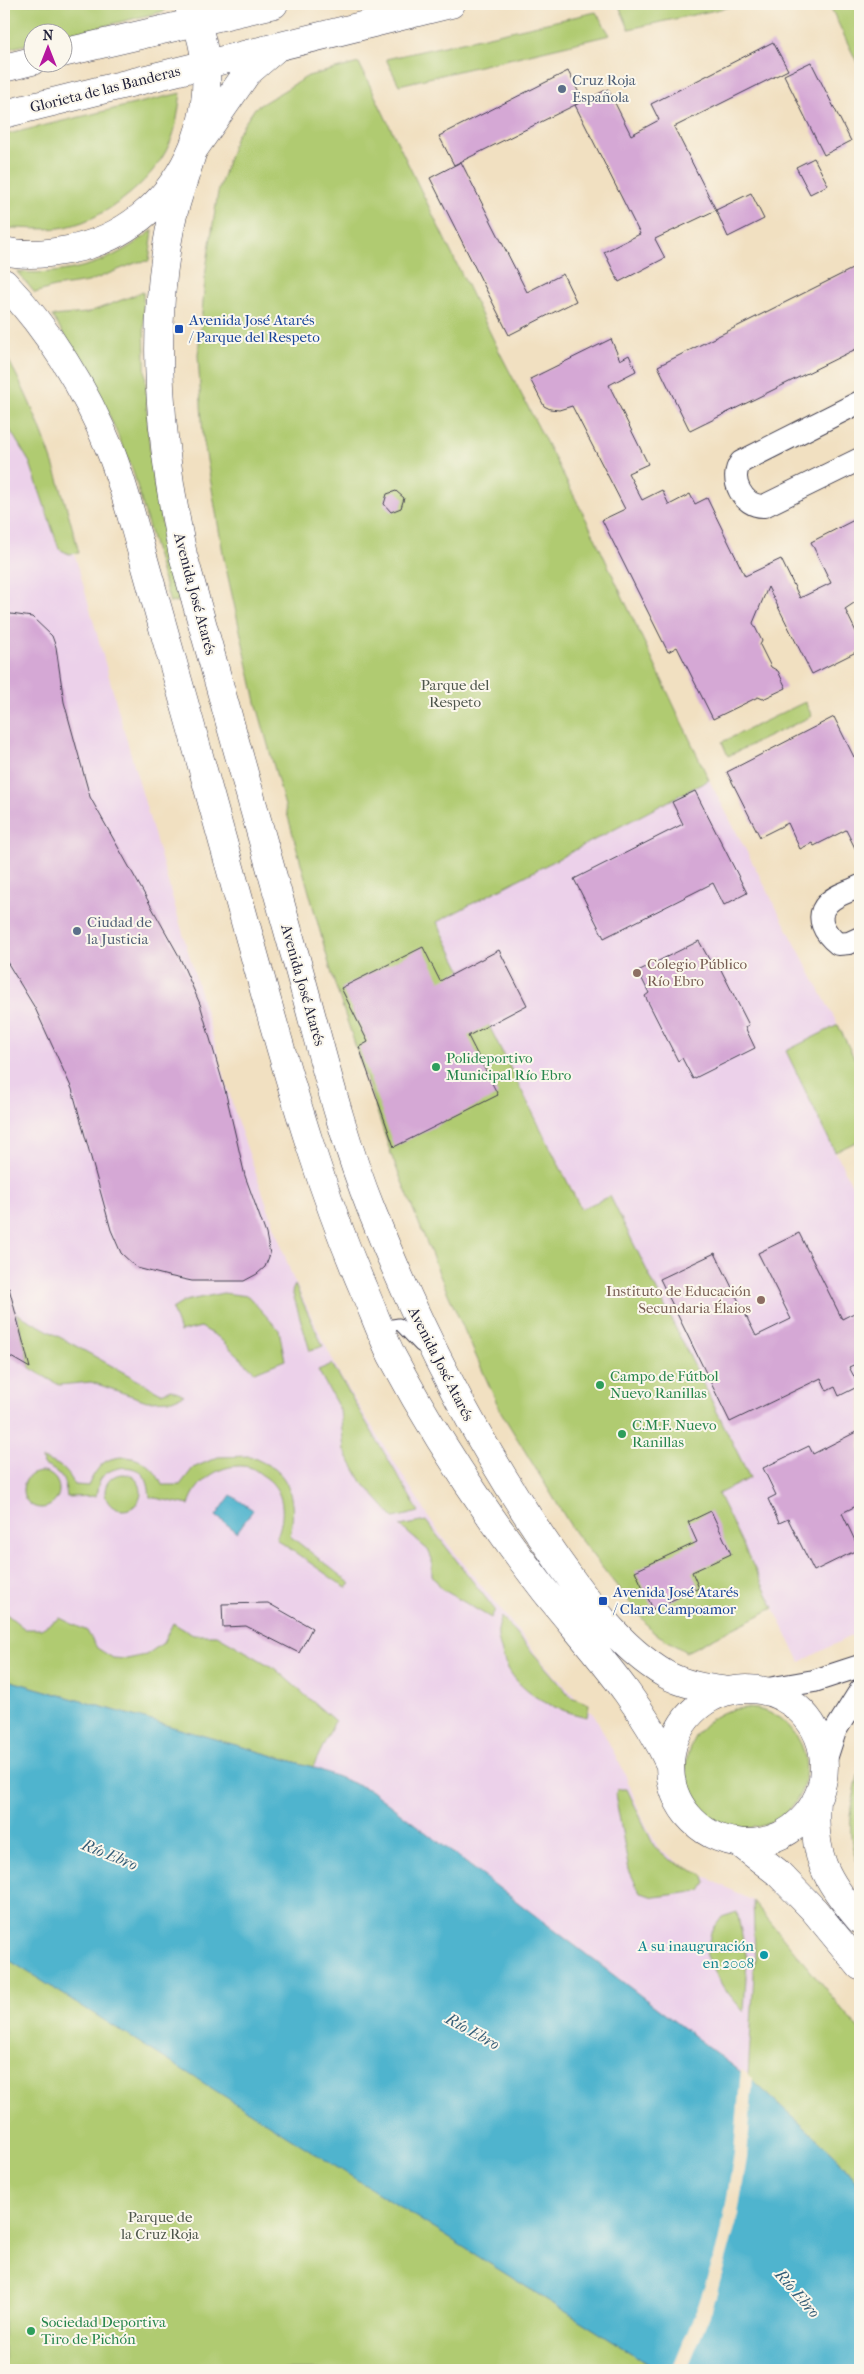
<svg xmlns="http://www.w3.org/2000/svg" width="864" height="2374" font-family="'IM FELL French Canon',serif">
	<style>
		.built { fill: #ecd1ea }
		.green { fill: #b0cb71; stroke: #697656 }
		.water { fill: #4fb4ce; stroke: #386b84 }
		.pier { fill: #f1e0c1 }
		.building { fill: #d5a8d5 }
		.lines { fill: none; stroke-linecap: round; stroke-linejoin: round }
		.service-casing { stroke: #413e4f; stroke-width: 13 }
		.minor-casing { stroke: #413e4f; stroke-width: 24 }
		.secondary-casing { stroke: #413e4f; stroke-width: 29 }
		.primary-casing { stroke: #413e4f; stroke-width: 29 }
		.service { stroke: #fff; stroke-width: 11 }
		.minor { stroke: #fff; stroke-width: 22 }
		.secondary { stroke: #fff; stroke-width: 28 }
		.primary { stroke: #fff; stroke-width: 28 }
		.service-dot { fill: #5c6f8a; stroke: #fbf7ec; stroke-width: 2 }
		.transit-dot { fill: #1a4fb4; stroke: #fbf7ec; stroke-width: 2 }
		.education-dot { fill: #8d6e63; stroke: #fbf7ec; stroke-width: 2 }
		.leisure-dot { fill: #2e9e5b; stroke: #fbf7ec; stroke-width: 2 }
		.culture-dot { fill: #0f9aa8; stroke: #fbf7ec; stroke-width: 2 }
		.labels { text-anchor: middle; stroke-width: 4; stroke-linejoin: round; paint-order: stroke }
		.service-label { font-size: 15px; fill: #4e5e75; stroke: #fbf7ec; text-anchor: start }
		.street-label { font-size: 15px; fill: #22223b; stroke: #fbf7ec }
		.transit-label { font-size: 15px; fill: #164399; stroke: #fbf7ec; text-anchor: start }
		.park-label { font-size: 15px; fill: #4d554b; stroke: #fbf7ec }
		.education-label { font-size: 15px; fill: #785e54; stroke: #fbf7ec; text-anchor: start }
		.leisure-label { font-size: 15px; fill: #27864d; stroke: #fbf7ec; text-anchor: start }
		.culture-label { font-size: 15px; fill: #0d838f; stroke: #fbf7ec; text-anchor: end }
		.water-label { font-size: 16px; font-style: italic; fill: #345c76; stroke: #fbf7ec }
	</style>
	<rect width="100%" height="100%" fill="#fbf7ec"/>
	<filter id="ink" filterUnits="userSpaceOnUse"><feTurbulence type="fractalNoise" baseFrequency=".02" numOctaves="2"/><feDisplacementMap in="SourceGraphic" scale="10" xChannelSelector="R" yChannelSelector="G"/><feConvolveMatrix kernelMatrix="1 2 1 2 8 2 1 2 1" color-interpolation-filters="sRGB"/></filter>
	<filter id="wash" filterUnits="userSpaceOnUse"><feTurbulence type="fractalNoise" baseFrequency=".0096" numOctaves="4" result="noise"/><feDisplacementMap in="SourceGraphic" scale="20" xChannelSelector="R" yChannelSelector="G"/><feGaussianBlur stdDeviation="1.12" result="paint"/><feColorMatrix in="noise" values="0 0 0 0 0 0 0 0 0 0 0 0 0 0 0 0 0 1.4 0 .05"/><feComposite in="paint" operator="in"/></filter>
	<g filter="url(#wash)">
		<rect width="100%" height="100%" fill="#f1e0c1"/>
		<path class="built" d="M4,360l46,106 73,261 114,393 55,156 50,103 97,154 108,134 35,38 12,9 32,62 14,37 18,35 24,17 71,36 2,56 -7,120 -378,-287 -366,-111z
			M709,780l129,245 -52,26 74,151v429l-60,31 -82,-169 -108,-297 -28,13 -145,-287z"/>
		<path class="green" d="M4,4h155l6,7 -102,25 -1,-4h-30v11l-28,7z
			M628,4h115l-114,25 -10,-23z
			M836,4h24v65l-30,-63z
			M596,12l14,23 -211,50 -13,-26z
			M359,63l141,290 88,170 121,257 -272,142 144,287 29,-13 140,282 -32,16 56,114 -88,44 -33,-20 -78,-99 -74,-121 -60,-134 -49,-121 -59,-179 -77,-276 -32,-143 -21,-122 -5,-82 8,-86 12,-77 18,-56 19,-28 53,-32z
			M181,93c-3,18 -4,36 -12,52 -17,38 -68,78 -110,83 -16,2 -33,0 -50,0l-5,-2v-91z
			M153,230l-4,31 -11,1 -50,20 -34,5 -19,6 -18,-21c52,4 95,-9 136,-42z
			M143,292c3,71 1,143 15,213 6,32 16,64 25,95l-13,3 -37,-132 -23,-54 -25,-51 -33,-50 35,-3z
			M4,352c36,63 57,131 75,201l-10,1 -10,-5 -29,-86 -26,-43z
			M805,702l7,14 -84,40 -6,-14z
			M838,1025l22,45v70l-25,12 -49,-101z
			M295,1285l28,61 -13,5 -18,-60z
			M223,1293l25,3 31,34 6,30 -30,12 -37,-35 -17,-10 -21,5 -8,-23 13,-8z
			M16,1313l145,80 11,-4 12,6 -12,5 -25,1 -56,-19 -32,3 -29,-17z
			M332,1364l87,148 -25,6 -32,-36 -18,-32 -4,-40 -22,-40z
			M250,1456c8,4 17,8 25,13 19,15 20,45 15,67l61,48 -5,4 -70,-49c10,-23 10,-50 -14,-64 -4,-3 -9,-7 -13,-8 -26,-6 -54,14 -60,38l-39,-8c-1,-9 -2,-19 -10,-25 -11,-9 -33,-4 -40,8 -2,4 -3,11 -4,16l-29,1c-2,-18 -6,-25 -24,-32l-1,-6c18,4 25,11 33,26l13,1c4,-9 12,-24 23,-27 22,-7 43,5 51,26h18l13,-17 25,-11z
			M23 1490a18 18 0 1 1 36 0a18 18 0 1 1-36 0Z
			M105 1492a18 18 0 1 1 36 0a18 18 0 1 1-36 0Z
			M426,1521l69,89 -4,8 -49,-29 -10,-14v-16l-4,-9 -28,-24z
			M4,1612l21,17h16l19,-11 27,13 10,17 16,10 14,1 19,-4 17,-12 10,-20 20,12h24l57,33 61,53 -22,46 -309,-88z
			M502,1617l69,80 18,7 -2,13c-37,-8 -77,-27 -86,-67 -4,-15 -5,-18 1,-33z
			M686 1768a60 60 0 1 1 120 0a60 60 0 1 1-120 0Z
			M860,1766v102c-17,-32 -7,-68 0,-102z
			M618,1789h9l27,57 15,13 34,16 3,8 -5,8 -46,6 -15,-4 -11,-23 -14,-76z
			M753,1901l107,130v156l-26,-33 -86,-77 7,-120z
			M737,1912l10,47 -3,53 -21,-25 -17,-31 5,-24 11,-15z
			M4,1957l24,14 630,399h-654z"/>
		<path class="water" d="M231,1495l22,15 -16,22 -21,-16z
			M4,1679l309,88 57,23 383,291 81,73 26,33v183h-202l-654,-413z"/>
		<path class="pier" d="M741,2069l12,9 -6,80 -10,62 -24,87 -24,58 -2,5h-15l26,-64 18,-55 8,-35 10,-63z"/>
		<g id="blocks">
			<path class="building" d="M773,42l15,28 -114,57 42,83 -61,29 10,19 -46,24 -15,-30 36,-18 -65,-129 33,-16 23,46 28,-15 -8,-16z
				M811,62l40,79 -27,14 -40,-80z
				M568,71l15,30 -129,64 -15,-29z
				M814,158l14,27 -18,9 -14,-27z
				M461,162l66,130 36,-18 13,27 -67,34 -79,-157z
				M751,193l13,26 -36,18 -12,-27z
				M860,265v82l-170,84 -32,-65z
				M611,339l9,21 9,-5 7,16 -27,14 39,79 -20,9 14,27 20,-10 7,15 21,-11 5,10 12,-6 38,78 36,-17 19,39 31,-15 -20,-41 49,-25v82l-15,10 15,31v10l-48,24 -44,-87 -15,36 9,18 -2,4 11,22 7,4 8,17 -23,11 -5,-2 -45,22 -36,-72 -9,5 -66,-132 23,-11 -53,-103 -13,4 -9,-1 -6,-3 -14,-27z
				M396,491l8,7 -3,10 -10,4 -7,-8 3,-10z
				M4,613l28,4 20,19 4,11 8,55 26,95 89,159 21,48 25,86 20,86 21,58 4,20 -5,13 -8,7 -13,7h-52l-24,-5 -31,-8 -16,-15 -10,-23 -39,-141 -37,-81 -31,-51z
				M834,717l20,40 6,-3v104l-14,-28 -32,16 -2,-3 -12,6 -12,-26 -28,14 -33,-65z
				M695,791l52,102 -23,12 -11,-22 -109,55 -30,-59 109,-55 -11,-22z
				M699,941l11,20 5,-3 34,67 -4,2 10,21 -62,31 -11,-21 -4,3 -33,-65 4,-3 -11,-22z
				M423,947l17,34 59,-31 28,55 -59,31 30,59 -104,52 -35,-100 9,-5 -27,-54z
				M799,1233l43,86 18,-9v52l-11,5 10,19 -20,10 -4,-9 -8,4 -6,-13 -91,44 -70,-143 55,-26 41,83 35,-17 -33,-66z
				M4,1288h5l21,80 -26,-15z
				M860,1430v74l-18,9 17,36 -45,22 -26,-52 -9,4 -11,-24 8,-4 -13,-27 46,-22 4,8z
				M711,1511l20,43 -39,18 7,16 -46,21 -18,-38 62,-29 -9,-20z
				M268,1603l44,25 -13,25 -53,-27 -23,1 -1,-23z"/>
		</g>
	</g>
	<g filter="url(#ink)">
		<use href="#blocks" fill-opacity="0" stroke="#413e4f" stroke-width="1"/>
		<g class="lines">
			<defs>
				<path id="service" d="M380,1327l19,-3 21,22"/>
				<path id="minor" d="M860,402l-119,60c-13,17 2,45 23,44l96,-47
					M860,886c-9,5 -25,9 -32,17 -14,14 -3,31 10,41l11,-1 11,-5
					M762,1690l52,-9 46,-15
					M824,1765l11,-34 25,-40"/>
				<path id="secondary" d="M62,53l212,-49
					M4,68l28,-7
					M4,114l447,-110
					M194,149l53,-76 28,-24"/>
				<path id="primary" d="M193,150c-7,25 -17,49 -22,73 -22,111 -11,223 12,332 37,133 74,265 111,397 24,84 45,177 77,257 49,124 107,237 183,346 31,44 65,92 111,119 19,11 42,14 63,17
					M4,251c20,5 43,3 64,-1 111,-20 171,-147 120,-246
					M4,283c45,47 82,107 106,167 14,35 23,73 34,110 41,143 80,287 120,430 29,103 59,207 102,305 9,21 16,41 26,61 44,83 96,161 153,235 45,56 95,108 125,174
					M670 1766a77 77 0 1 1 154 0a77 77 0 1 1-154 0Z
					M816,1800c-4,55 9,80 44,120
					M738,1842l39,30 37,38 46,56"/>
			</defs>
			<use href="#service" class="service-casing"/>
			<use href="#minor" class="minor-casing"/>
			<use href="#secondary" class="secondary-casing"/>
			<use href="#primary" class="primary-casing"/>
			<use href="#service" class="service"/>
			<use href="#minor" class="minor"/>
			<use href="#secondary" class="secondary"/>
			<use href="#primary" class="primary"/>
		</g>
	</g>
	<g class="service-dot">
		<circle cx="562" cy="89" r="5"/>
		<circle cx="77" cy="931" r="5"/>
	</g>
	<g class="transit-dot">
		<rect x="174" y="324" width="10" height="10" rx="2.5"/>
		<rect x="598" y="1596" width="10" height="10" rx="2.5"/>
	</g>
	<g class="education-dot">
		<circle cx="637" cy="973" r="5"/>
		<circle cx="761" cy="1300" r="5"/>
	</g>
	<g class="leisure-dot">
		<circle cx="436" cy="1067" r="5"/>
		<circle cx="600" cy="1385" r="5"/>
		<circle cx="622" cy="1434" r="5"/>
		<circle cx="31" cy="2331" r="5"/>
	</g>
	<circle class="culture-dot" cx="764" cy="1955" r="5"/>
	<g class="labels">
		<g class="service-label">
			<text x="572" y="85">Cruz Roja<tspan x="572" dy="17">Española</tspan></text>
			<text x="87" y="927">Ciudad de<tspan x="87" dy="17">la Justicia</tspan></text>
		</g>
		<g class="street-label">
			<text transform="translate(105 89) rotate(-14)" y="5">Glorieta de las Banderas</text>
			<text transform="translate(195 594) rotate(75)" y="5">Avenida José Atarés</text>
			<text transform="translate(303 985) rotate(74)" y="5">Avenida José Atarés</text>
			<text transform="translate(441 1364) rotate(63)" y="5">Avenida José Atarés</text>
		</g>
		<g class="transit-label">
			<text x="189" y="325">Avenida José Atarés<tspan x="189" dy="17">/ Parque del Respeto</tspan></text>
			<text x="613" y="1597">Avenida José Atarés<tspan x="613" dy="17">/ Clara Campoamor</tspan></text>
		</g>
		<g class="park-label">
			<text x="455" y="690">Parque del<tspan x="455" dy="17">Respeto</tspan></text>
			<text x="160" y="2222">Parque de<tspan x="160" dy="17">la Cruz Roja</tspan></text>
		</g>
		<g class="education-label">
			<text x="647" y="969">Colegio Público<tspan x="647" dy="17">Río Ebro</tspan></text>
			<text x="751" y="1296" text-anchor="end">Instituto de Educación<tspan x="751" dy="17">Secundaria Élaios</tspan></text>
		</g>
		<g class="leisure-label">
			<text x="446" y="1063">Polideportivo<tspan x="446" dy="17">Municipal Río Ebro</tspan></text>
			<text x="610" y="1381">Campo de Fútbol<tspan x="610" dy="17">Nuevo Ranillas</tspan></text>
			<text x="632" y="1430">C.M.F. Nuevo<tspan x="632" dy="17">Ranillas</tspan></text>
			<text x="41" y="2327">Sociedad Deportiva<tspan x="41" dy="17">Tiro de Pichón</tspan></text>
		</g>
		<g class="culture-label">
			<text x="754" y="1951">A su inauguración<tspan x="754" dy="17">en 2008</tspan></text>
		</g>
		<g class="water-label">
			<text transform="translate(110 1854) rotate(22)" y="6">Río Ebro</text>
			<text transform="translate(473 2031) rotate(29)" y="6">Río Ebro</text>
			<text transform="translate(798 2293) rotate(49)" y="6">Río Ebro</text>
		</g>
	</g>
	<rect width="864" height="2374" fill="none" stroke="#fbf7ec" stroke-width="20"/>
	<g transform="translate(48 48)"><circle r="24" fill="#fbf7ec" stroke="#a4a2a5"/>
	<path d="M0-4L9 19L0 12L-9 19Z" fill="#b5179e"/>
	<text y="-8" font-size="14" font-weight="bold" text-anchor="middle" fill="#22223b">N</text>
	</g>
</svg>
